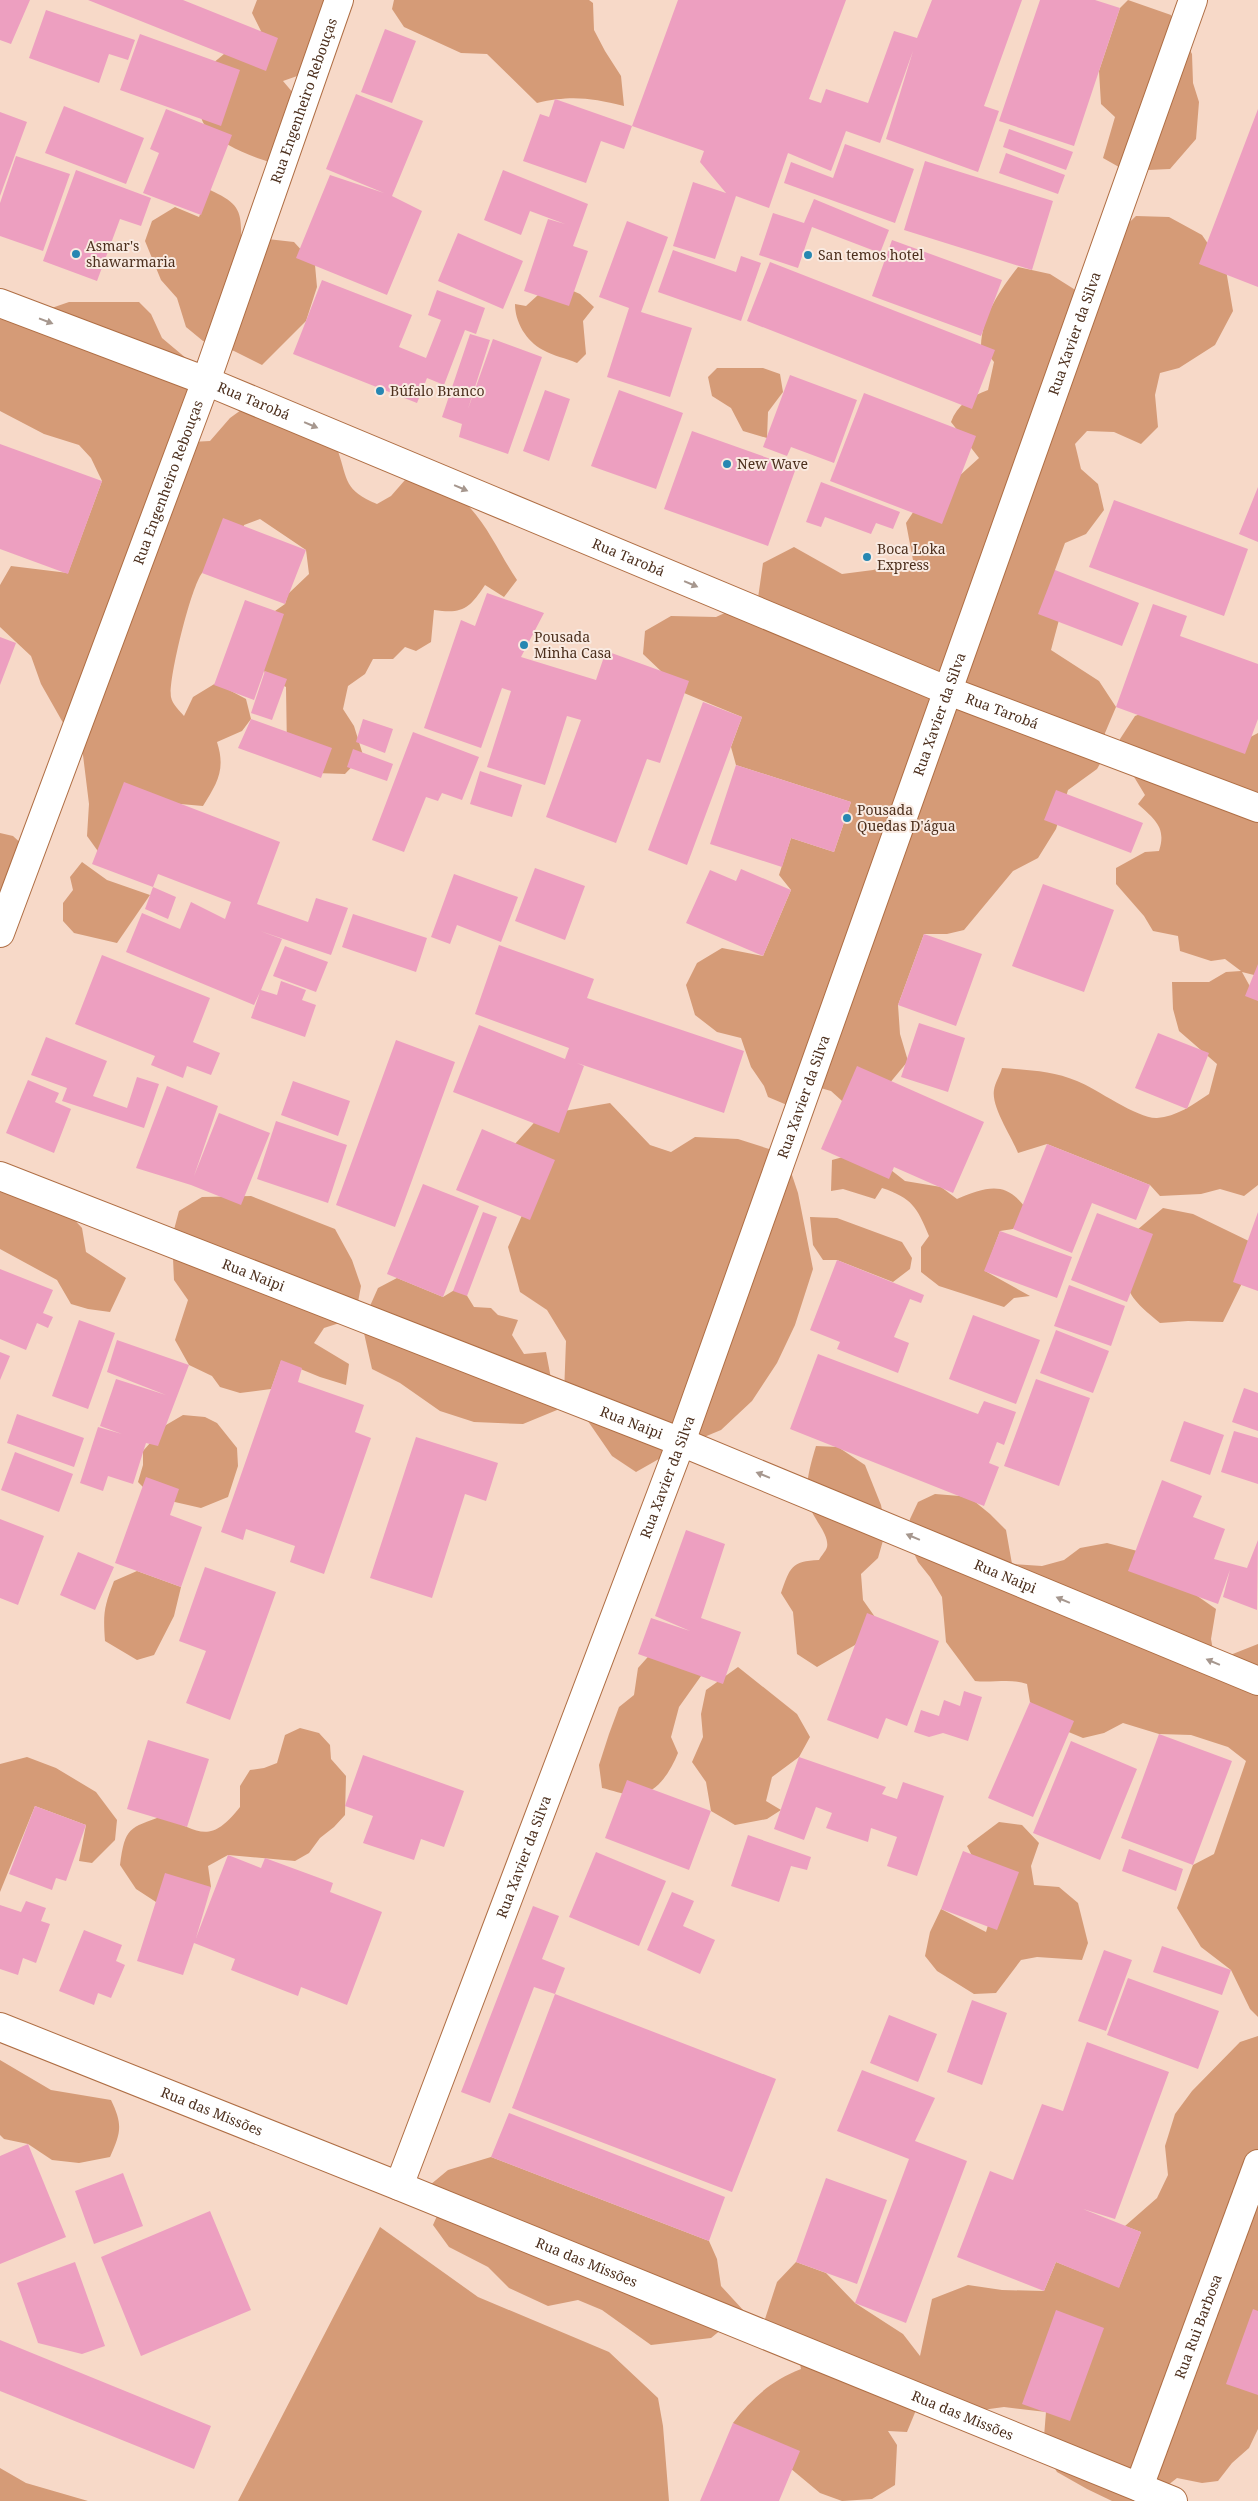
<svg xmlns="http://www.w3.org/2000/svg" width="1258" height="2501" font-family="'Noto Serif',serif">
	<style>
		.forest { fill: #d59b77 }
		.building { fill: #ed9fc0 }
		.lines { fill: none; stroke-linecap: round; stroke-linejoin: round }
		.minor-casing { stroke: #af6e44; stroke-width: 30 }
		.minor { stroke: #fff; stroke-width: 28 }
		.oneway { fill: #a6978e }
		.poi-dot { fill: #2787b2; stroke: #f9eae1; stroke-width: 2 }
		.labels { text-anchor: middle; stroke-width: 4; stroke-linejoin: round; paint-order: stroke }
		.street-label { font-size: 14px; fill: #4c2f1d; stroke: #f9eae1 }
		.poi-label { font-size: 14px; fill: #4c2f1d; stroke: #f9eae1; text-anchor: start }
	</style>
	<rect width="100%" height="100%" fill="#f7d9c8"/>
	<path class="forest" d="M257,0h68l-25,75 -17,6 16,19 -30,62c-19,-6 -50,-18 -63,-35 -10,-12 -7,-38 -6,-53l24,-20 37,-23 -9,-18z
		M394,0h195l4,3 1,27 11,21 16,25 3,30c-33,-8 -53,-11 -87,-3l-50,-49 -26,-1 -57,-26 -12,-18z
		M1128,0l43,15 21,39 1,29 6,19 -3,37 -26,30 -44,2 -23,-13 12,-41 -14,-13 -2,-33 21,-63z
		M210,190c25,12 32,17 31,46l53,6 21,23 2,22 -11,34 -44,44 -28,-14 -31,-10 -17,-14 -9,-29 -16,-18 -16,-39 7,-20 23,-14 24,10z
		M1136,216l33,1 33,18 24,35 7,41 -18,34 -36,23 -19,5 -5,22 3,32 -17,17 -27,-12 -27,-1 -12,13 6,25 17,15 6,26 -18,24 -21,9 -10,27 9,31 -13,49 48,31 17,26 -11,26v22l-8,14 -29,21 -12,39 -18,29 -25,13 -49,59 -17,4h-23l-26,71 2,29 8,27 -34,41 -23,7 -20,-18 -21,-6 -23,20 -19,-8 -4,-11 -13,-19 -10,-29 -24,-6 -22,-17 -9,-30 11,-22 25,-15 41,8 28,-66 -12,-15 12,-37 43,14 17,-50 -115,-37 -5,-18 11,-30 -58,-24 -41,-39 2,-23 26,-15 45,1 42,-19 5,-35 31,-16 48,27 31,-4 40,-10 -7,-37 23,-35 28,-10 22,-20 -28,-36c6,-17 20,-26 37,-32l6,-28 -13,-16c1,-30 19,-56 37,-79l32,7 27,17 37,-54z
		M566,288l14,6 14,13 -11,14 3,33 -9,9c-11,-5 -24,-7 -34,-13 -17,-9 -28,-28 -28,-46l11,2 12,-11z
		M0,289l8,10 32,13 29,-10h70l12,12 11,24 25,21 1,28 -3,18 6,37 19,-1 20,-23 18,-13 90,46c10,30 6,39 39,53l14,-8 14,-16c11,2 25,2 35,6 39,16 55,62 77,94l-13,17 -19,-12c-16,24 -22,29 -51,25l-3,32 -15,9 -11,-4 -12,12h-20l-8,15 -17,12 -5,23 11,17 9,29 -18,19 -29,-1 -29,-23 -1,-63 -20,-10 -8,-28 17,-38 10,-7 3,-10 21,-20 -3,-24 -46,-31 -16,6 -8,32c-12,2 -27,6 -34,16 -11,14 -34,107 -31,124 1,7 9,14 13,19l9,-19 23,-14 30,16 5,20 -9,12 -25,11c9,28 0,41 -14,64l-34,-3 -59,65 -23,-32 2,-32 -7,-57 -20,-26 -21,-37 -10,-28 -31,-29v-42l11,-19 57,7 34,-92 -11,-23 -12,-13 -35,-11 -44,-23z
		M717,368h46l17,6 3,18 -15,20 -1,26 -24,-7 -12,-23 -19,-12 -4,-19z
		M1155,708l80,37 23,-12v243l-16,-4 16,29v184l-14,11 -24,-7 -19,5 -41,2 -10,-11 -103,-41 -29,9c-6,-16 -27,-46 -24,-63 1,-7 6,-15 8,-22 27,2 51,3 75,13 20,8 61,38 80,37 19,-1 37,-14 52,-24l8,-30 -38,-33 -6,-22 -1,-27h37l17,-10 15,-1 -16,-12 -14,2 -31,-10 -2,-15 -25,-5 -9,-15 -28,-32v-16l29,-16 14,-1c8,-24 -5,-32 -21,-47l7,-9 -26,-43 1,-13 15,-23z
		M0,833l13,3 12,11 -25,87z
		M82,862l25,18 43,15 -33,48 -43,-10 -11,-12v-18l10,-13 -3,-13z
		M610,1103l40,42 21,7 24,-15 43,2 47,15 13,39 15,76 -18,56 -18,38 -25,38 -31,29 -41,17 -44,25 -24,-16 -29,-42 -19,-20 2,-53 -19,-31 -27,-18 -12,-45 15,-34 -9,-68 27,-30z
		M854,1154l19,2 32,25 36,6 16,12c31,-13 51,-19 71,13l-15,17 -13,2 -15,40 45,25 -16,2 -10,9 -65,-21 -18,-14v-25l8,-11c-12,-29 -17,-38 -47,-48l-7,11 -32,-10 -12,2 1,-31z
		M0,1181l70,34 12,13 4,24 40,26 -16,34 -22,-3 -17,-5 -14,-24 -57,-31z
		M251,1196l84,33 17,31 9,26 -6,32 -31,10 -10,15 35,21 -3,21 -26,-8 -39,-16 -10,28 -31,4 -20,-6 -8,-11 -23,-11 -14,-25 13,-40 -14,-20 -2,-43 7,-26 23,-14z
		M1163,1208l30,6 62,30 -8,29 -24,49 -35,-1 -28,2c-42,-34 -34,-36 -30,-87z
		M810,1217l27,1 65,24 10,16 -2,11 -17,13 -56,-22h-14l-10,-15z
		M397,1278l46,19 18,-11 13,21 17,1 7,7 20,5 -6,15 12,19 22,-2 11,58 -34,14 -49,-2 -34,-11 -40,-28 -28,-14 -10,-45 16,-36z
		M183,1415l22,2 12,6 20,25 1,18 -10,31 -27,11 -48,-11 -15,-15 5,-17v-14l23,-26z
		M816,1446l22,1 27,18 16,40 5,25 -8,28 -17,16 2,26 12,17 -20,28 -38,22 -20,-13 -4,-42 -12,-19c9,-25 10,-32 38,-33 2,-4 7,-9 8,-13 3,-14 -19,-33 -20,-50 -1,-18 4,-34 9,-51z
		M935,1494l25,2 14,5 16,13 16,16 6,34 30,2 22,-6 16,-12 27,-5 38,10 48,40 23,16 -5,30 4,22 43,-17v373l-8,-8 -19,-39 -30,-23 -24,-39 16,-43 21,-11 32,-93 -18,-14 -37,-12 -32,-1 -36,-11 -19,10 -21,5 -36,-15 -17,-21 -3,-18c-15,-6 -35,-1 -52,-3l-29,-39 -4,-45 -12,-20 -12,-15 -11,-24 3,-19 8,-17z
		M137,1571l44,16 -7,29 -20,39 -17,5 -32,-19c-2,-28 -1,-34 9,-60z
		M654,1650l37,15 10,11 -22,31 -8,30 7,16c-7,17 -20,41 -42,42 -10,1 -24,-5 -34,-7l-3,-23 10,-31 10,-27 15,-12 4,-27z
		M738,1667l59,47 13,23 -11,20 -27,20 -6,24 15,9 -14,9 -32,6 -24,-14 -5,-29 -14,-20 11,-25 -2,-23 5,-24z
		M300,1728l19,5 11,12 1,14 15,17 -1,39 -11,12 -14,11 -11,15 -14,8 -67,-6 -20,11 3,21 -28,10 -27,5 -20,-13 -16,-24c5,-38 9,-37 43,-49 37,17 48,28 77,-9v-21l10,-16 14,-2 13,-5 8,-28z
		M27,1757l29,11 40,24 21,28 -2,20 -23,23 -13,-2 7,-36 -51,-19 -35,86v-128z
		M999,1822l23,3 17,18 -8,23 3,19 25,2 19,16 10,40 -6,17 -45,-3 -16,3 -25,33 -22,1 -37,-23 -12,-15 5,-24 11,-23 45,23 9,-31 -28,-55z
		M1258,2036v393l-9,19 -17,15 -14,18 -16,2 -25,-5 -29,23h-36l-25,-12 -30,-17 -14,-23 3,-37 -42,-5 -44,6 -39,-15 -14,34 -19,-1 9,14 -2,40 -23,14 -30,2 -22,-8 -42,-35 -28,-15 -17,-20c19,-25 39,-43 68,-54l-3,-15 -33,-35 12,-37 19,-20 30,11 29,30 48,31 17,22 12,-57 36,-14 34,5 42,1 12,-29 63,25 22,-55 -16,-6 32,-28 11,-23 -3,-29 10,-32 17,-23 48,-49z
		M0,2060l51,30 60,10c12,25 10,32 -1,57l-31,6 -27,-3 -24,-16 -24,-5 -4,-4z
		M491,2157l218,84 8,18 4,27 23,25 -33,27 -60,7 -49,-35 -24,-10 -30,6 -39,-18 -21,-21 -39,-20 -16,-22 11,-25 -14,-15 18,-15z
		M380,2227l98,70 131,55 49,46 5,28 6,75h-431z
		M0,2468l26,15 62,18h-88z"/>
	<path class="building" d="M0,0h30l-19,44 -11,-4z
		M88,0h95l95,38 -12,33z
		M678,0h168l-37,99 12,4 5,-14 42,14 26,-72 23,7 15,-38h90l-38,106 15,5 -21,61 -92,-33 27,-88 -33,92 -34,-12 -15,40 -43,-18 -19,55 -33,-12 -21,63 -42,-13 20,-64 33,11 -26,-31 4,-11 -72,-25 -8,23 -23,-8 -15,42 -63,-22 17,-47 9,3 6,-18 77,27z
		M1040,0h55l25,8 -46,138 -75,-25z
		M46,10l89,30 -7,20 -19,-6 -10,29 -70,-25z
		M385,29l31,12 -24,62 -31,-11z
		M140,34l100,36 -19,56 -101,-36z
		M356,94l67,27 -31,75 30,15 -35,84 -91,-37 34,-83 54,18 -58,-24z
		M64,106l80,32 -18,46 -81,-31z
		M166,109l66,26 -31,80 -58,-22 16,-40 -9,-4z
		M1258,109v178l-59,-23z
		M0,112l27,10 -27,74z
		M1009,129l64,23 -7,18 -63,-23z
		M845,144l69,25 -19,54 -111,-40 7,-21 42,16z
		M1006,153l59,22 -7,19 -59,-21z
		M16,156l54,18 -27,77 -43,-15v-33z
		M925,161l128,40 -21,69 -128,-40z
		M76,170l75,28 -10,28 -21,-7 -23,62 -54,-20z
		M503,170l85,34 -15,42 15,5 -19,55 -45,-15 24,-72 17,5 -35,-13 -9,24 -37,-15z
		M814,199l75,31 -9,23 -68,-26 -14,41 -39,-13 14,-42 31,10z
		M627,221l41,16 -27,75 51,16 -22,69 -63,-20 22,-69 -30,-11z
		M458,233l65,28 -20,48 -65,-28z
		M892,240l110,40 -21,56 -109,-40z
		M673,250l63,22 5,-16 20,7 -20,58 -83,-29z
		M770,262l225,88 -23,59 -225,-88z
		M322,280l90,35 -13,32 27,11 15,-38 -13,-5 9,-25 48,18 -9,26 -11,-4 -21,55 -17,-7 -10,25 -124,-49z
		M470,334l20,6 -22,69 25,-70 49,18 -34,97 -49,-17 3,-13 -20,-7z
		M790,375l67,25 -23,63 -43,-16 -4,9 -24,-9z
		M545,390l25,9 -21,62 -26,-10z
		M619,390l64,23 -27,76 -65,-23z
		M864,393l112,43 -34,88 -112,-43z
		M692,431l104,37 -28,78 -104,-37z
		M0,444l102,37 -34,93 -68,-25z
		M821,482l79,30 -7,17 -17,-6 -5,11 -46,-17 -4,10 -15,-5z
		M1258,487v55l-19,-8z
		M1114,500l134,49 -24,67 -135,-49z
		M223,518l83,32 -21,54 -83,-31z
		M1055,570l84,33 -17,43 -84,-32z
		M487,593l57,20 -23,44 75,23 10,-29 83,30 -29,82 -13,-4 -31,84 -70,-26 35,-97 -14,-4 -22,69 -58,-18 24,-76 -9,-3 -21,60 -57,-20 37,-108 14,6z
		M245,600l39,14 -30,86 -40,-15z
		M1153,604l34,12 -7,20 78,28v55l-13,35 -129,-47z
		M0,637l16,6 -16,42z
		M265,671l22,8 -15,41 -21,-7z
		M703,702l39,15 -55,148 -39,-15z
		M251,719l81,29 -11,30 -83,-30z
		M363,719l30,10 -8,24 -29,-11z
		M413,732l66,25 -17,43 -20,-7 -4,8 -12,-4 -22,55 -32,-12z
		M353,749l40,15 -6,17 -40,-14z
		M736,765l115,37 -17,50 -43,-14 -9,29 -72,-23z
		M480,771l42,14 -10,32 -42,-13z
		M124,782l156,60 -23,62 51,18 8,-24 32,10 -17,47 -71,-24 22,8 -21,51 16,5 4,-14 25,9 -4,10 14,5 -11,32 -54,-19 9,-26 -6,13 -128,-53 16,-39 38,16 11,-27 34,17 6,-17 -73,-28 -5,13 -61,-23z
		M1056,790l87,33 -12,30 -87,-33z
		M535,868l50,18 -20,54 -50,-19z
		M741,869l50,21 -28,66 -77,-33 24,-53 26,11z
		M454,874l64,23 -17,45 -44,-17 -7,19 -19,-7z
		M1043,884l71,26 -30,82 -72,-26z
		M153,887l23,10 -8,22 -23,-10z
		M353,914l74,24 -11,34 -74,-25z
		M924,934l58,20 -26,72 -58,-21z
		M499,945l95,34 -7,19 157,53 -20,62 -147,-50 7,3 -25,67 -106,-41 26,-67 86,34 4,-11 -94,-34z
		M285,946l43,16 -12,30 -43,-16z
		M102,955l108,43 -17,44 27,11 -9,22 -24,-9 -4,12 -32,-13 4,-9 -80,-32z
		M1258,964v37l-13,-5z
		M919,1023l46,15 -17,54 -47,-15z
		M1158,1033l51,20 -22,56 -52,-21z
		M46,1037l61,24 -14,35 34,12 10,-31 22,7 -15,44 -82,-27 5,-13 -36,-13z
		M396,1040l59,22 -60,165 -59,-22z
		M857,1066l127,56 -31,71 -59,-26 -5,12 -68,-30z
		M28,1080l31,13 -4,9 16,7 -17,44 -48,-20z
		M293,1081l57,20 -12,35 -57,-21z
		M167,1086l51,20 -24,70 25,-63 51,20 -29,72 -50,-20 -55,-17z
		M276,1121l71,24 -19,58 -71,-24z
		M482,1129l73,31 -25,60 -74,-30z
		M1047,1144l103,41 -14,35 -44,-17 -20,50 -59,-24z
		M423,1184l56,22 -36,91 -56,-23z
		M483,1212l14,5 -30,79 -14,-5z
		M1258,1212v79l-25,-9z
		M1097,1213l56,21 -26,68 -56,-22z
		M1000,1231l72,26 -15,41 -73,-27z
		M837,1260l87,35 -3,8 -11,-4 -16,38 15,6 -11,30 -61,-24 3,-7 -30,-12z
		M0,1269l53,21 -10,23 10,4 -5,11 -11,-5 -11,27 -26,-11z
		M1069,1285l56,21 -14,40 -57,-20z
		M973,1315l67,25 -24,64 -67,-25z
		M79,1320l36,13 -27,76 -36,-13z
		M1056,1330l53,21 -16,42 -53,-20z
		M117,1340l72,25 -31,81 -12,-3 -13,41 -25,-8 -5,15 -23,-8 18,-56 24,7 -22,-8 16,-47 50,16 -59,-23z
		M0,1352l10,4 -10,24z
		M818,1354l160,60 6,-13 32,11 -12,33 -7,-3 -8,21 10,4 -15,39 -194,-77z
		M281,1360l21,8 -4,14 66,23 -9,27 16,6 -47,136 -34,-12 5,-16 -49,-17 -3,11 -22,-8z
		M1036,1379l54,19 -31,88 -55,-20z
		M1244,1388l14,5v38l-26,-9z
		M17,1414l67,24 -10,29 -67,-24z
		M1184,1421l40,14 -14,40 -40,-14z
		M1234,1431l24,7v46l-37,-12z
		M416,1437l82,26 -12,38 -21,-7 -33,104 -62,-20z
		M15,1452l58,22 -14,38 -58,-22z
		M146,1477l33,12 -9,26 32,12 -21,60 -66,-24z
		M1162,1480l40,16 -9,21 32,12 -11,30 33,9 11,-28 -1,70 -34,-13 7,-27 -12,34 -90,-33z
		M0,1519l44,17 -26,69 -18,-7z
		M686,1530l39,14 -24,74 40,14 -18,52 -85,-30 13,-36 39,13 -35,-15z
		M78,1552l36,15 -19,43 -35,-15z
		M205,1567l71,25 -46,128 -44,-17 20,-52 -27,-10z
		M867,1613l72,28 -32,85 -21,-8 -8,21 -51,-19z
		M964,1691l18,6 -14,44 -25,-8 -14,4 -15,-5 7,-22 18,6 5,-16 16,6z
		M1030,1702l44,19 -41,96 -45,-19z
		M1159,1734l73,27 -39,104 -72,-27z
		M148,1740l61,19 -22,68 -60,-18z
		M1071,1741l66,28 -37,91 -67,-27z
		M363,1755l101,36 -20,56 -23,-8 -7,21 -51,-17 10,-27 -28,-10z
		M799,1757l87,30 -4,7 15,5 6,-17 41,14 -27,80 -30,-10 10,-29 -26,-9 -3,14 -42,-14 6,-15 -16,-6 -12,33 -30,-11z
		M627,1780l84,31 -22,59 -84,-32z
		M35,1806l51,19 -20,56 -10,-3 -4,12 -43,-16z
		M748,1835l63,22 -4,13 -16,-4 -12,36 -48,-16z
		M1129,1849l54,20 -7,22 -54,-20z
		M963,1851l56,21 -22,58 -56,-21z
		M596,1852l70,29 -27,65 -70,-29z
		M228,1855l33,13 4,-10 68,25 -3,9 52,20 -35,93 -46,-18 -3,9 -67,-26 4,-11 -41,-16 -11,32 -46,-14 28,-88 46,14 -15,51z
		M672,1892l22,9 -11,25 32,14 -15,34 -53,-24z
		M26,1901l20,7 -5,13 9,3 -14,39 -13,-5 -5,17 -18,-6v-64l21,7z
		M533,1906l26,10 -17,43 23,9 -10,26 -21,-7 -44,116 -29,-11z
		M84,1930l38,15 -6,16 9,4 -14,33 -13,-5 -4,12 -35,-14z
		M1162,1946l69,24 -9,25 -69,-23z
		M1104,1950l28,10 -26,71 -28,-10z
		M1128,1978l91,33 -21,58 -91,-34z
		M555,1994l221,85 -44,113 -220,-84z
		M972,2000l35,13 -25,72 -35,-13z
		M889,2015l48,19 -19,48 -48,-19z
		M1087,2042l82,30 -54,147 -32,-10 58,23 -22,56 -63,-26 -12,29 -87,-34 33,-86 23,9 29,-76 21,7z
		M862,2070l73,28 -20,43 52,20 -61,162 -51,-20 54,-144 -72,-28z
		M509,2113l216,84 -16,44 -218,-84z
		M28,2144l38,93 -66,27v-108z
		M123,2173l20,53 -49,18 -19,-53z
		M826,2178l61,22 -30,84 -61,-22z
		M210,2211l41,99 -110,46 -40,-99z
		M75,2262l30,84 -23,8 -44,-11 -21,-60z
		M1253,2309l5,2v84l-32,-11z
		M1056,2310l48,18 -34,93 -48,-17z
		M0,2340l211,86 -17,43 -194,-78z
		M733,2423l67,28 -21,50h-79z"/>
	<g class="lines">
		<defs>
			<g id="minor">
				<path id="s1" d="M0,303l206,78 740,309 312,118"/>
				<path id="s2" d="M0,933l206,-552 133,-381"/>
				<path id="s3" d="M0,1176l681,266 577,239"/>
				<path id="s4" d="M0,2027l399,159 774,315"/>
				<path id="s5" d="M399,2186l282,-744 512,-1442"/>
				<path id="s6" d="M1139,2487l119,-323"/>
			</g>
		</defs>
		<use href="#minor" class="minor-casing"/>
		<use href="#minor" class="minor"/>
	</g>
	<defs><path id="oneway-solid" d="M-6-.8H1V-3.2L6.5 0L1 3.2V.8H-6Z" transform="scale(1.25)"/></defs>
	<g class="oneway">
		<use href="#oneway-solid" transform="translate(46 321) rotate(21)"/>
		<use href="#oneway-solid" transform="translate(311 425) rotate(23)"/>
		<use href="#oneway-solid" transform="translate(461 488) rotate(23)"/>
		<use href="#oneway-solid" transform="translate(691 584) rotate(23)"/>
		<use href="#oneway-solid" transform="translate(763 1475) rotate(-158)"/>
		<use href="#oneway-solid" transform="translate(913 1537) rotate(-157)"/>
		<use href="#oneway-solid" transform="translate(1063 1600) rotate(-157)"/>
		<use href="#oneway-solid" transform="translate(1213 1662) rotate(-157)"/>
	</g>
	<g class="poi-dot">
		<circle cx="76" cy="254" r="5"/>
		<circle cx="808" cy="255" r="5"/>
		<circle cx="380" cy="391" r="5"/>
		<circle cx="727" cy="464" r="5"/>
		<circle cx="867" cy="557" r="5"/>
		<circle cx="524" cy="645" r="5"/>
		<circle cx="847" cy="818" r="5"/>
	</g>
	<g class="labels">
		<g class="street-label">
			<text dy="5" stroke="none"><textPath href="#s2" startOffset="886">Rua Engenheiro Rebouças</textPath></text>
			<text dy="5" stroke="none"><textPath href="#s5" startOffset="1972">Rua Xavier da Silva</textPath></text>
			<text dy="5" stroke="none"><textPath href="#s1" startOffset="272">Rua Tarobá</textPath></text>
			<text dy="5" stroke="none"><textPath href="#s2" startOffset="481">Rua Engenheiro Rebouças</textPath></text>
			<text dy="5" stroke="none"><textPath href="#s1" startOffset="678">Rua Tarobá</textPath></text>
			<text dy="5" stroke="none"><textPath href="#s1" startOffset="1082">Rua Tarobá</textPath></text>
			<text dy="5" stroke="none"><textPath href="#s5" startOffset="1568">Rua Xavier da Silva</textPath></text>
			<text dy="5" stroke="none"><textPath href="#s5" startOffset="1162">Rua Xavier da Silva</textPath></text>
			<text dy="5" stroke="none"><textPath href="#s3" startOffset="272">Rua Naipi</textPath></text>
			<text dy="5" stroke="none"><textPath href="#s3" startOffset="678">Rua Naipi</textPath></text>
			<text dy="5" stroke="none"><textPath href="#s5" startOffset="758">Rua Xavier da Silva</textPath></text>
			<text dy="5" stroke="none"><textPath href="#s3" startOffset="1082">Rua Naipi</textPath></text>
			<text dy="5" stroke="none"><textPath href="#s5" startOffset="352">Rua Xavier da Silva</textPath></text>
			<text dy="5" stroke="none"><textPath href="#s4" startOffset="228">Rua das Missões</textPath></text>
			<text dy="5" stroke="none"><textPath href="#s4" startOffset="632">Rua das Missões</textPath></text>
			<text dy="5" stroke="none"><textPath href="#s6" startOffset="171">Rua Rui Barbosa</textPath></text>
			<text dy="5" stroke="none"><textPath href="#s4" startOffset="1038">Rua das Missões</textPath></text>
		</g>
		<g class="poi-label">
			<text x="86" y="251">Asmar's<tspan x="86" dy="16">shawarmaria</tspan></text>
			<text x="818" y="260">San temos hotel</text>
			<text x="390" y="396">Búfalo Branco</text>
			<text x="737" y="469">New Wave</text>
			<text x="877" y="554">Boca Loka<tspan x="877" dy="16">Express</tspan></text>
			<text x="534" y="642">Pousada<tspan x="534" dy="16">Minha Casa</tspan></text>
			<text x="857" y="815">Pousada<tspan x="857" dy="16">Quedas D'água</tspan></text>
		</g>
	</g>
</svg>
